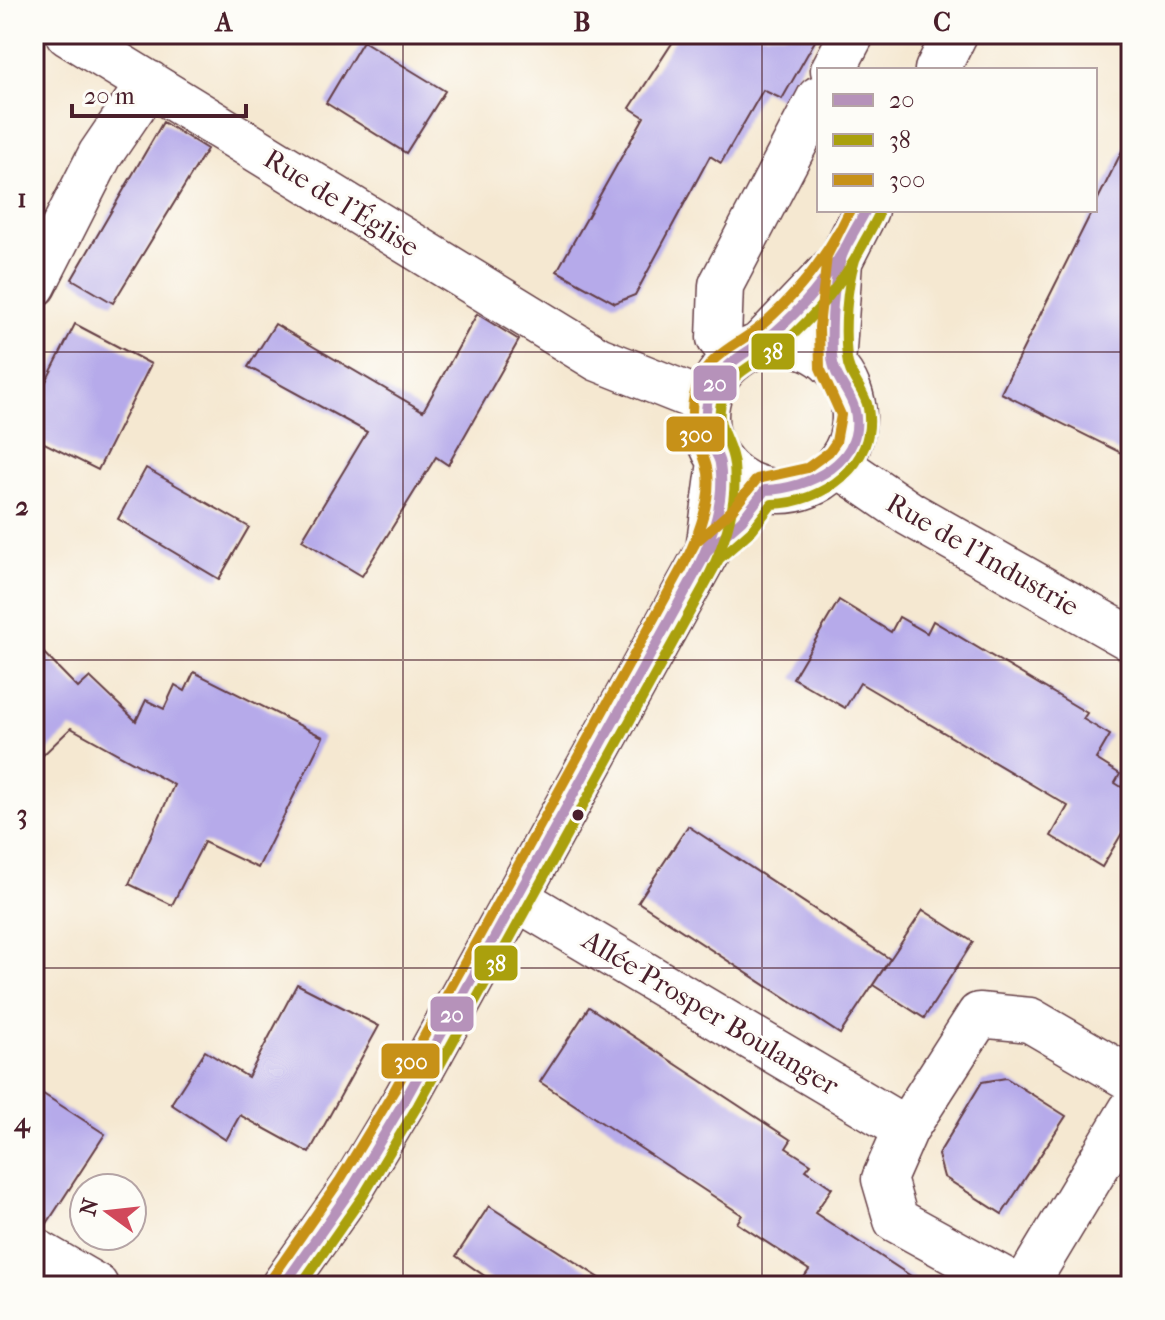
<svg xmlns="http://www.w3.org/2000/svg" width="1165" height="1320" font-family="'IM FELL French Canon',serif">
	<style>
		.building { fill: #b6aaea }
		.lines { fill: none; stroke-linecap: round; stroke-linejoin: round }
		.minor-casing { stroke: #643d44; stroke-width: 47 }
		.major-casing { stroke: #643d44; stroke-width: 47 }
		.minor { stroke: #fff; stroke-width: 44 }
		.major { stroke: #fff; stroke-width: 44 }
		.bus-1-casing { stroke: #fdfcf7; stroke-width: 16 }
		.bus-2-casing { stroke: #fdfcf7; stroke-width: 16 }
		.bus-3-casing { stroke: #fdfcf7; stroke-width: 16 }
		.bus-1 { stroke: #b692ba; stroke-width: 10 }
		.bus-2 { stroke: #aaa00d; stroke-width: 10 }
		.bus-3 { stroke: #c79118; stroke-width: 10 }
		.grid { fill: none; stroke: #4a1f2b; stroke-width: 2; stroke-opacity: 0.55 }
		.bus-dot { fill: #4a1f2b; stroke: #fdfcf7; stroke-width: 3 }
		.labels { text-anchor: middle; stroke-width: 6; stroke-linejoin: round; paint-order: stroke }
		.street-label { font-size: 28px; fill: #4a1f2b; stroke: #fdfcf7 }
		.line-badge { stroke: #fdfcf7; stroke-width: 3 }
		.badge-label { font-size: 22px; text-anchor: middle; font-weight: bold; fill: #fff }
		.neatline { fill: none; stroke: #4a1f2b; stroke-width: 3 }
		.grid-label { font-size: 26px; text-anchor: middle; font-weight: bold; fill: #4a1f2b }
	</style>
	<rect width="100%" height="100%" fill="#fdfcf7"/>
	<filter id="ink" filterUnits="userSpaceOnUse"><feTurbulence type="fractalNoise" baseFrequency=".0125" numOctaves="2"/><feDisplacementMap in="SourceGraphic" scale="16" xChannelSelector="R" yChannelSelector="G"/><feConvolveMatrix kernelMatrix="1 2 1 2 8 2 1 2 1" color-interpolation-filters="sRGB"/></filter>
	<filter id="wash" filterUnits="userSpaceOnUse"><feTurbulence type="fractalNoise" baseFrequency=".006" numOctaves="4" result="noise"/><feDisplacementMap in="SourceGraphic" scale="32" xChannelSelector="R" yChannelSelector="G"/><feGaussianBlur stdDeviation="1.8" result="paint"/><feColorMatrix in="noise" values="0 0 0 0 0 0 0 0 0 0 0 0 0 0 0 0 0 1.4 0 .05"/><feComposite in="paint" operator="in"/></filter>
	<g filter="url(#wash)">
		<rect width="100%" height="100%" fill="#f5e8d1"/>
		<g id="blocks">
			<path class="building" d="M678,34h141l-37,65 -19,-9 -42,73 -11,-7 -75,139 -20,8 -58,-32 87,-154 -14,-9z
				M363,41l82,50 -39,62 -80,-50z
				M163,122l44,27 -94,154 -41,-24z
				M1131,133v325l-130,-65z
				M477,314l42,26 -71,125 -12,-8 -74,119 -60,-36 65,-108 -119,-65 27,-43 148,87z
				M75,324l76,40 -53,106 -64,-32v-33z
				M146,468l103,59 -30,52 -101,-60z
				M839,600l52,32 8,-15 28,16 6,-12 154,92 -4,6 27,16 -14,24 24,15 -5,9 16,10v25l-29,49 -51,-31 17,-30 -208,-123 -15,25 -52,-30z
				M34,643l44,45 12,-11 46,44 10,-21 18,9 11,-24 10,6 9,-19 129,65 -65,131 -54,-26 -32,63 -43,-21 45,-99 -103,-57 -37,36z
				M688,826l202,133 -50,75 -202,-132z
				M923,910l50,32 -49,76 -51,-33z
				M297,984l82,42 -70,127 -69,-38 -14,25 -55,-36 34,-53 43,26z
				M589,1007l202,133 -5,8 25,16 -5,6 26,18 -17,25 111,73h-128l11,-16 -72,-47 5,-8 -202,-133z
				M1006,1078l60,38 -64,98 -58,-37 -6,-22 44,-73z
				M34,1088l71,46 -61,94 -10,-3z
				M489,1206l123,80h-113l-43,-30z"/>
		</g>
	</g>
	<g filter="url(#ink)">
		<use href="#blocks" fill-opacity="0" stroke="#643d44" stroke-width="2"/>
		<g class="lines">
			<defs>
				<path id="minor" d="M68,34l530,325 108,43
					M833,70l19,-36
					M34,285l66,-130 49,-72
					M737,357l-18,-19 2,-53 98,-187
					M837,464l73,50 221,125
					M516,898l390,231
					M34,1250l62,36
					M1016,1286l-120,-66 -12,-41 22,-50 73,-114 51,5 101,59
					M1025,1286l106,-176"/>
				<path id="major" d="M937,70l18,-36
					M706 417a74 74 0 1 1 148 0a74 74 0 1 1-148 0Z
					M761,344l79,-83 26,-51
					M833,365l7,-104
					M283,1286l69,-98 54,-90 302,-548 12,-88"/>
			</defs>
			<use href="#minor" class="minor-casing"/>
			<use href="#major" class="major-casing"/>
			<use href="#minor" class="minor"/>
			<use href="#major" class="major"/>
			<defs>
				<path id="bus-1" d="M693,577c17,-33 33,-75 27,-113 -1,-8 -7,-14 -10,-22 -6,-17 -6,-37 2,-54 11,-28 42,-37 63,-56 31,-27 57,-60 77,-96
					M283,1286l69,-98 54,-90 302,-548 34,-30 23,-30c43,-1 104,-29 89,-83 -6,-18 -21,-31 -22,-51 -1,-30 0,-68 9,-97 5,-17 17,-33 25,-49"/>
				<path id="bus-2" d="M705,583c19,-36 33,-77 29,-118 -3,-28 -23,-39 -10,-71 10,-25 41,-34 60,-51 32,-28 60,-63 80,-100
					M300,1286l63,-90 55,-91 301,-546 33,-29 20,-26c50,-1 106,-39 96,-96 -3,-18 -20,-32 -21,-50 -3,-29 -1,-70 8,-98 6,-15 16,-29 23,-44"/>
				<path id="bus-3" d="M681,571c14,-28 35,-75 25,-107 -10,-31 -22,-48 -7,-83 13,-29 41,-37 63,-56 31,-27 58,-60 78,-96
					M272,1278l68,-98 54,-89 302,-549 36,-32 25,-31 50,-11 22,-16 7,-10 5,-27 -21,-47 -1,-41 8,-71 23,-46"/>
			</defs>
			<use href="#bus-1" class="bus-1-casing"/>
			<use href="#bus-2" class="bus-2-casing"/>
			<use href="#bus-3" class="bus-3-casing"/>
			<use href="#bus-1" class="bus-1"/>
			<use href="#bus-2" class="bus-2"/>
			<use href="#bus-3" class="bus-3"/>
		</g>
	</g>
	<path class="grid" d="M403,34v1252M762,34v1252M34,352h1097M34,660h1097M34,968h1097"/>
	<circle class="bus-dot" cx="578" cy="815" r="7"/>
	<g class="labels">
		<g class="street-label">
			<text transform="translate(342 202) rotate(32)" y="10">Rue de l'Église</text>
			<text transform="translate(983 554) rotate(30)" y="10">Rue de l'Industrie</text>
			<text transform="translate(711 1012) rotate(31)" y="10">Allée Prosper Boulanger</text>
		</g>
	</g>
	<g class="line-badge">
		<rect x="750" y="332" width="46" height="39" rx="8" fill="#aaa00d"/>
		<rect x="692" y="364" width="46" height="38" rx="8" fill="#b692ba"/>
		<rect x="665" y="415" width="61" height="38" rx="8" fill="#c79118"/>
		<rect x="473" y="944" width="46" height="38" rx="8" fill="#aaa00d"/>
		<rect x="429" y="995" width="46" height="38" rx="8" fill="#b692ba"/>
		<rect x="380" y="1042" width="61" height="38" rx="8" fill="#c79118"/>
	</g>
	<g class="badge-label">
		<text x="773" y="359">38</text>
		<text x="715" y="391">20</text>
		<text x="696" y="442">300</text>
		<text x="496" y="971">38</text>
		<text x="452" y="1022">20</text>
		<text x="411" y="1069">300</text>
	</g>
	<rect width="1165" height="1320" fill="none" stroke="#fdfcf7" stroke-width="88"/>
	<rect x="817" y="68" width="280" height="144" fill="#fdfcf7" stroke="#b5a4a5" stroke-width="2"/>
	<rect x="833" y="94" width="40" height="12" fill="#b692ba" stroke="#b5a4a5" stroke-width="2"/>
	<text x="889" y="108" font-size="24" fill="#4a1f2b">20</text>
	<rect x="833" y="134" width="40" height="12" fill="#aaa00d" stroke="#b5a4a5" stroke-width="2"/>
	<text x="889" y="148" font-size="24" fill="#4a1f2b">38</text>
	<rect x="833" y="174" width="40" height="12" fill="#c79118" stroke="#b5a4a5" stroke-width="2"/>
	<text x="889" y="188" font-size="24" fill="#4a1f2b">300</text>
	<g transform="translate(108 1212) rotate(285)"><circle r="38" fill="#fdfcf7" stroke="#b5a4a5" stroke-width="2"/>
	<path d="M0-6L14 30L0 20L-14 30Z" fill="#d1495b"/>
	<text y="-12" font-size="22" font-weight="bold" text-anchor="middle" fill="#4a1f2b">N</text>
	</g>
	<path d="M72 104v12h174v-12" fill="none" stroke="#4a1f2b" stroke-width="4"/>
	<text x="84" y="104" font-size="24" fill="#4a1f2b" stroke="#fdfcf7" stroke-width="6" paint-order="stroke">20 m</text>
	<rect x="44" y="44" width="1077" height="1232" class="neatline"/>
	<g class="grid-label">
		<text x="224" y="31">A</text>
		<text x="582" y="31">B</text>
		<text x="942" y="31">C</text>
		<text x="22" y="207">1</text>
		<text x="22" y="515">2</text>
		<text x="22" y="823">3</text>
		<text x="22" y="1131">4</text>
	</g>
</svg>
